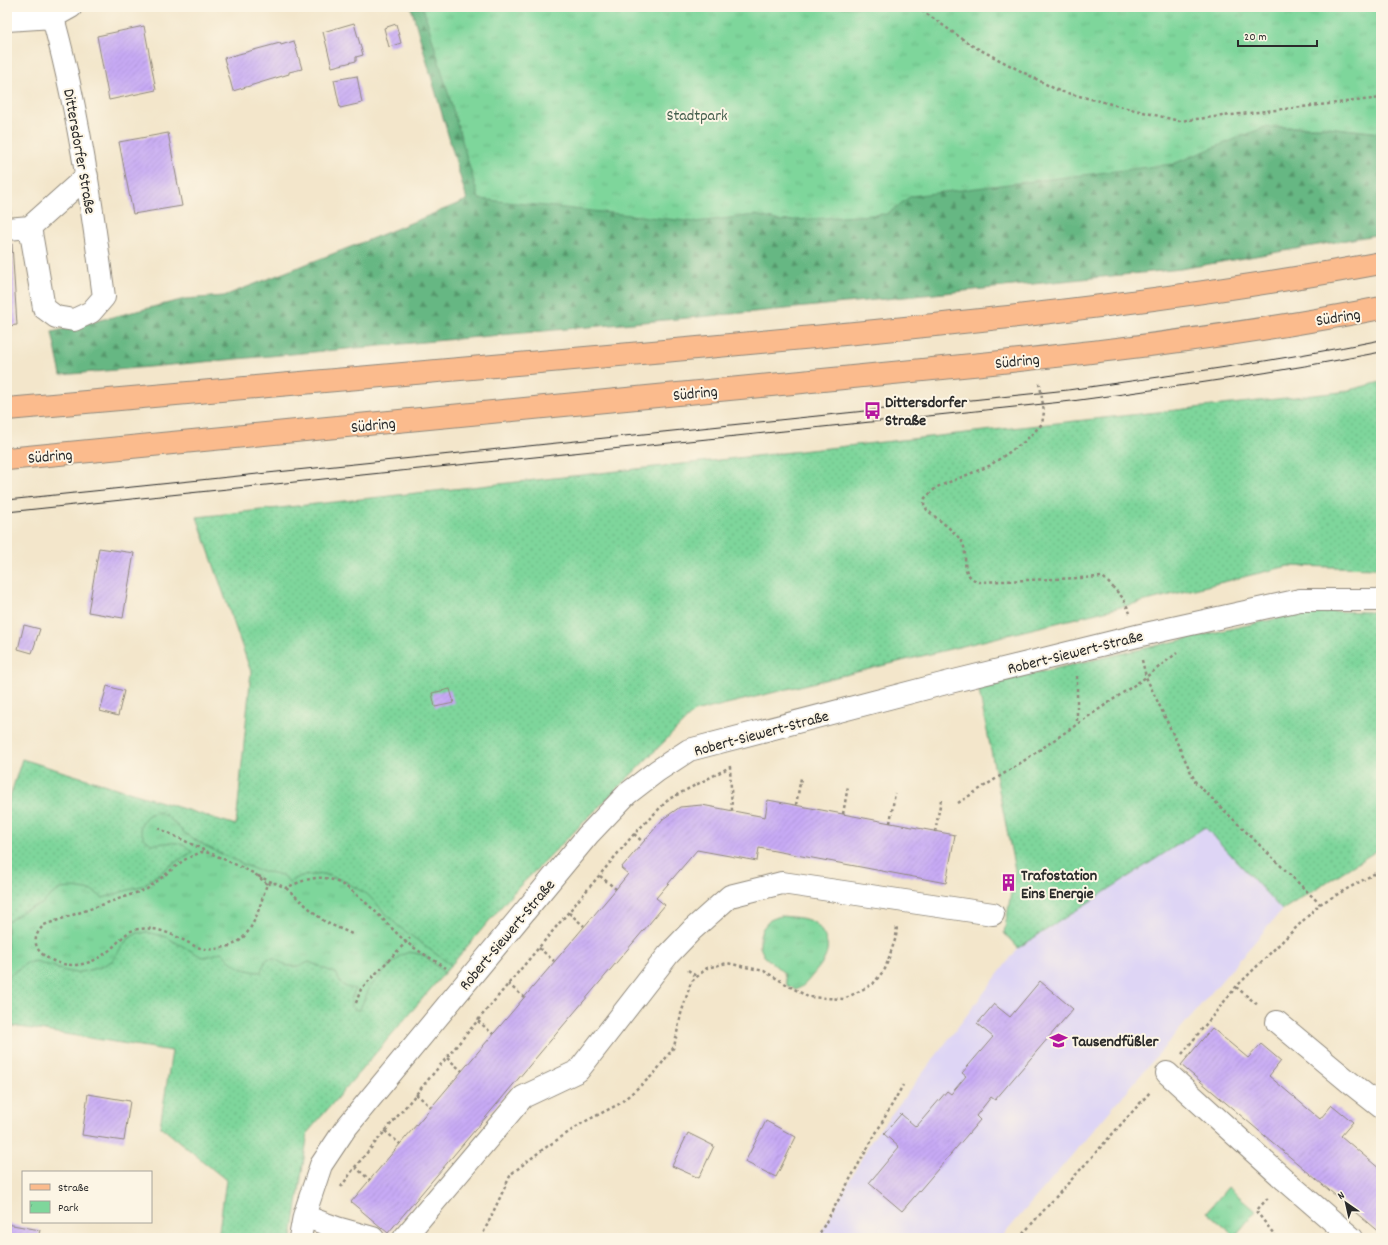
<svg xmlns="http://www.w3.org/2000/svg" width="1388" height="1245" font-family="Dekko,sans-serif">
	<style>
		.built { fill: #ded5f5 }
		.grass { fill: url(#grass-dots); stroke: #548063 }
		.forest { fill: url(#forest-firs); stroke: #487157 }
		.park { fill: url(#park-tufts); stroke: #548063 }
		.building { fill: url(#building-hatch) }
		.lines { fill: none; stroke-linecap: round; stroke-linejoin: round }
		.minor-casing { stroke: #8f887b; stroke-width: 24 }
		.major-casing { stroke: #8f887b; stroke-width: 24 }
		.path { stroke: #8f887b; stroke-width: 2.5; stroke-dasharray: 3 3; stroke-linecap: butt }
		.minor { stroke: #fff; stroke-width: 22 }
		.major { stroke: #fbbb8d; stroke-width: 22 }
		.tram { stroke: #2b2b2b; stroke-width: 1 }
		.labels { text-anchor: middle; stroke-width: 4; stroke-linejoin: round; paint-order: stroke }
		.park-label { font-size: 16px; fill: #445e4d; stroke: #fcf5e5 }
		.street-label { font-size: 16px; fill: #2b2b2b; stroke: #fcf5e5 }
		.poi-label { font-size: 16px; font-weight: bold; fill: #2b2b2b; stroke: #fcf5e5; text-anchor: start }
	</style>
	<defs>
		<pattern id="grass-dots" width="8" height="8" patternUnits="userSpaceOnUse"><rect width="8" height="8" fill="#7ed69b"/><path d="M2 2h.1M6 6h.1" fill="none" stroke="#6db886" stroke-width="1.8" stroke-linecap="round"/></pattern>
		<pattern id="forest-firs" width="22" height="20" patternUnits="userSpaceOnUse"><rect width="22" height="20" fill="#66b783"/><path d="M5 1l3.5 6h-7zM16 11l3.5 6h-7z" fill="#54956b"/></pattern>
		<pattern id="park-tufts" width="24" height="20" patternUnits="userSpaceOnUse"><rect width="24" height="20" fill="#7ed69b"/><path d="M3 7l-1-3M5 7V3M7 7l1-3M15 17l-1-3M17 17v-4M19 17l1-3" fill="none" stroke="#6db886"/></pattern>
		<pattern id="building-hatch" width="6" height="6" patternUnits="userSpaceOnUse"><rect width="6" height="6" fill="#c7aaf5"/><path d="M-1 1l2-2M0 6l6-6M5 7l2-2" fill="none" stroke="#ab92d2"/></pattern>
	</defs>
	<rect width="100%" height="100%" fill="#fcf5e5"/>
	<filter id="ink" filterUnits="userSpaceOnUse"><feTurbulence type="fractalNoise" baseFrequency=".025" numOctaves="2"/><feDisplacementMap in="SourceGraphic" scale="8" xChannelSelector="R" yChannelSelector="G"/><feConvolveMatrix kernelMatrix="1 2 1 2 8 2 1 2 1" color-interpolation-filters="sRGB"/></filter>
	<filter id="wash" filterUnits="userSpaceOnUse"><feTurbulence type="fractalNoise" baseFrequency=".012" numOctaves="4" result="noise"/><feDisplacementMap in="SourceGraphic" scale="16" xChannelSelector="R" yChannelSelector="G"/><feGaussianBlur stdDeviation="0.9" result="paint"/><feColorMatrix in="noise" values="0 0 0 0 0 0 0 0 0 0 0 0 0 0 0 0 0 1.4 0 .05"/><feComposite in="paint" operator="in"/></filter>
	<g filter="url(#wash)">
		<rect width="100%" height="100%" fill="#f3e6cb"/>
		<path class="built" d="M1205,827l77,83 -281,328h-183l53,-97 147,-193z"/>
		<path class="grass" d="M1381,382v186l-93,-2 -594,146 -181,181 -205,239 -16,106h-74l8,-58 -66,-54 12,-75 -165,-26v-219l15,-47 214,66 15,-153 -54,-155 1144,-125z
			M1310,611l71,1v236l-99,62 -77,-83 -187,121 -14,-15 11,-63 -37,-184z"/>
		<path class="forest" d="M411,7h332l216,151 165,-30 204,-1 53,6v101l-200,35 -395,40 -725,66 -9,-43 133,-33 39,-3 147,-57 96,-39z"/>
		<path class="park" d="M423,7h958v126l-53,-6h-63l-92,37 -262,32 -24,18 -106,7 -26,-6 -59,7 -217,-23z
			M160,812c3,2 7,4 10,7 6,5 9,10 16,15 20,14 45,24 68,35 13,6 26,0 35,13l12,-6 24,-2 21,8 22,13 30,31 53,39 -7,8 -20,-18 -15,-3 -7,3 -13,11 -19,21 -11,24 -8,-4v-7l4,-11c-11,-2 -15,-3 -18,-15l-28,-12c-15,7 -21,6 -35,-4l-8,1 -5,13c-11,0 -22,-4 -31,-11 -3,-3 -5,-6 -9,-9l-11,4 -8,1 -36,-20 -19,-5 -9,1 -9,5 -6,7 -11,16 -11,6 -25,6 -11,-2 -30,-10 -8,2 -19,13 -1,-1v-53l18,-12 17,-6 8,-8 11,-7 12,-1 20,3 10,7 41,-13 25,-19 23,-14c-12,-14 -24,-8 -41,-8l-7,-6 -4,-9c4,-13 7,-15 20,-17z
			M780,916c11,1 22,1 31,5 5,2 9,7 11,11 10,15 5,26 -6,39 -6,7 -11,15 -20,19l-9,-5 -3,-12 -20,-17 -4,-9v-12l3,-7 7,-8z
			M1228,1187l28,24 -21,25 -28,-24z"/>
		<g id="blocks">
			<path class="building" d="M354,23l9,32 -7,2v4l-24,6 -9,-35z
				M396,24l5,19 -12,4 -5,-19z
				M144,26l12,64 -47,10 -12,-64z
				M294,41l8,28 -13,3v2l-56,17 -9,-33 56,-15 1,2z
				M357,76l5,27 -22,5 -6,-28z
				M168,133l14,73 -49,8 -14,-72z
				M8,185l3,29h-4v-28z
				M7,244h5l5,81 -10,1z
				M99,548l35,5 -11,65 -35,-6z
				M24,625l16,4 -8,24 -14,-4z
				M107,686l17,5 -6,25 -18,-5z
				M450,689l4,14 -19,4 -3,-14z
				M768,800l187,35 -9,48 -187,-35 -2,13 -60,-11 -41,48 9,7 -277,328 -37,-31 265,-313 12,-15 -7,-6 42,-49 17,-12 22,-2 63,12z
				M1004,878h8v9l-8,1z
				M1040,981l33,28 -78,91 -4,-3 -15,19 4,4 -78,91 -33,-28 30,-36 -15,-13 17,-20 15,13 31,-36 4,3 15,-18 -4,-3 31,-36 -16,-13 17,-20 16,13z
				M1212,1028l36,30 13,-14 20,17 -12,15 51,43 12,-14 21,17 -12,14 40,34v64l-200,-169z
				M88,1094l42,7 -6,40 -42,-6z
				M766,1121l30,16 -20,40 -31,-15z
				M688,1133l26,13 -15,32 -27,-12z
				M7,1224l33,6 -2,8h-31z"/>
		</g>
	</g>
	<g filter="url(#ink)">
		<use href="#blocks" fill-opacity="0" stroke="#8f887b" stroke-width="1"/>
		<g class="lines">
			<defs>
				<path id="minor" d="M50,7c27,95 41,192 54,290l-13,15 -17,8 -18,-3 -12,-9 -14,-81 57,-51
					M7,20l46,-3 18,-10
					M7,229l23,-2
					M1277,1022l71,59 33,26
					M1167,1073l118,107 67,58
					M304,1216l33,12 36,10
					M300,1238l4,-22 17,-51 24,-36 243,-294 39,-41 30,-23 32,-21 257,-67 195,-48 159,-35h81
					M404,1238l119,-141 55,-26 90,-116 25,-26 37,-33 52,-13 211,31"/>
				<path id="major" d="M7,409c219,-18 438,-38 657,-58 240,-22 480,-44 717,-88
					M7,459c258,-25 516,-50 774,-75 201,-20 402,-37 600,-76"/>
			</defs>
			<use href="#minor" class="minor-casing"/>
			<use href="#major" class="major-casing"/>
			<path class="path" d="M917,7l54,38 88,46 120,30 202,-23
				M1038,385h2l4,27 -2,12 -18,18 -35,24 -52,21 -12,11 -1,6 3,6c9,8 29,22 35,32 8,14 -5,32 17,40l124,-5 20,21 7,15
				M1142,660l4,17 50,106 124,121
				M1077,676v47
				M958,803l64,-41 124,-85 31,-24
				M796,805l5,-27
				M843,814l5,-28
				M890,823l5,-30
				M158,828l50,24
				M935,832l6,-32
				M634,834l9,8
				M258,876l16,7
				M600,876l16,13
				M267,884l-12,-10 -14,-7 -31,-14 -9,-1 -17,8 -37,29 -103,36c-24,23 9,41 31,40 16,-1 29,-9 40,-20 8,-8 13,-15 24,-16 19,-3 36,7 52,15 9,5 18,7 29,4 4,-1 8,-1 12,-3 22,-9 28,-41 35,-61l8,-1 11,5c13,-6 29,-13 44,-9 26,8 55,44 75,62 12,10 28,18 41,27
				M286,888l39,34 27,12
				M569,913l15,13
				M539,948l15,13
				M688,970l9,7
				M508,984l16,13
				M1236,987l23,19
				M356,1003l5,-14 49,-51
				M478,1021l15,13
				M1182,1054l54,-67 84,-83 61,-34
				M447,1058l15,13
				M416,1094l15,13
				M385,1131l15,13
				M355,1167l15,13
				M341,1187l14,-20 279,-333 35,-35 61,-32 2,43
				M1268,1198l-12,13 21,27
				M481,1238l30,-64 31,-24 42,-28 35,-18 35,-30 20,-27 7,-33 10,-32 16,-14 20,-5 37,8 44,26 36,2 29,-15 12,-15 11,-32 1,-12
				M817,1238l86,-153
				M1019,1238l132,-147"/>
			<use href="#minor" class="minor"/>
			<use href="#major" class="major"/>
			<path class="tram" d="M7,500l1061,-110c105,-15 209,-29 313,-50
				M7,512l1065,-111c104,-14 207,-29 309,-49"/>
		</g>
	</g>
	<defs>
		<symbol id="bus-bare" viewBox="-9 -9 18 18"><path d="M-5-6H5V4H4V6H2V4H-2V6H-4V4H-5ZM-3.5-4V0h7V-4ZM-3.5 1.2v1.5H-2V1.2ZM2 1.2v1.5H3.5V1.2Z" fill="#b5179e" stroke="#fcf5e5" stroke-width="2.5" paint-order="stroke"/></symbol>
		<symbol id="building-bare" viewBox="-9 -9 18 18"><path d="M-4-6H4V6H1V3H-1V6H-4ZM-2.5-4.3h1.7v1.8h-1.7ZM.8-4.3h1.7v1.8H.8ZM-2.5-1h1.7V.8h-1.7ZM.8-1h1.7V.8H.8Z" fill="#b5179e" stroke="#fcf5e5" stroke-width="2.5" paint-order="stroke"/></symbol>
		<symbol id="school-bare" viewBox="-9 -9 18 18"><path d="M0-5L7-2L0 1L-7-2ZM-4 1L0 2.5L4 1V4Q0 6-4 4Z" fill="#b5179e" stroke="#fcf5e5" stroke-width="2.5" paint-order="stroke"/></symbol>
	</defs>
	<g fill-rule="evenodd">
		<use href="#bus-bare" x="860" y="398" width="25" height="25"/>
		<use href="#building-bare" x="996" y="870" width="25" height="25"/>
		<use href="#school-bare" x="1046" y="1028" width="25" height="25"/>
	</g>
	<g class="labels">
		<g class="park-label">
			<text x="697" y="120">Stadtpark</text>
		</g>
		<g class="street-label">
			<text transform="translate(81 151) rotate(80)" y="6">Dittersdorfer Straße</text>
			<text transform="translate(1338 316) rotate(-9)" y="6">Südring</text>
			<text transform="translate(1017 360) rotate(-6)" y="6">Südring</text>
			<text transform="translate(695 392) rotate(-6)" y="6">Südring</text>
			<text transform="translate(373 424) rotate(-6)" y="6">Südring</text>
			<text transform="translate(50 455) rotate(-5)" y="6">Südring</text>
			<text transform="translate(1075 651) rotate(-14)" y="6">Robert-Siewert-Straße</text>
			<text transform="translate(761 732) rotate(-15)" y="6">Robert-Siewert-Straße</text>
			<text transform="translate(506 934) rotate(-50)" y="6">Robert-Siewert-Straße</text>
		</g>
		<g class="poi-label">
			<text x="885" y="407">Dittersdorfer<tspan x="885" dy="18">Straße</tspan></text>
			<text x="1021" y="880">Trafostation<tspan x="1021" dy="18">Eins Energie</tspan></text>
			<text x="1072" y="1046">Tausendfüßler</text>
		</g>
	</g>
	<rect width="1388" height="1245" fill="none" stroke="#fcf5e5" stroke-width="24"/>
	<rect x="22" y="1171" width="130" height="52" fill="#fcf5e5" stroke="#a8a49b"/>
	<rect x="30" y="1184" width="20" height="6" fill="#fbbb8d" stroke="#a8a49b"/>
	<text x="58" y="1191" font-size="12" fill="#2b2b2b">Straße</text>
	<rect x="30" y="1201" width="20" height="12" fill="url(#park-tufts)" stroke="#a8a49b"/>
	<text x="58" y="1211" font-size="12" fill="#2b2b2b">Park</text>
	<g transform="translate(1346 1203) rotate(326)" stroke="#fcf5e5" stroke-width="3" paint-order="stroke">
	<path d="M0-3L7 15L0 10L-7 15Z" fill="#2b2b2b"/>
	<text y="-6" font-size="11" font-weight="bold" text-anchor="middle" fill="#2b2b2b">N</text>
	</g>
	<path d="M1238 40v6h79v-6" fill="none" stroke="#2b2b2b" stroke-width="2"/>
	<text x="1244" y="40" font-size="12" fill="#2b2b2b" stroke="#fcf5e5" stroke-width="3" paint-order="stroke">20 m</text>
</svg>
